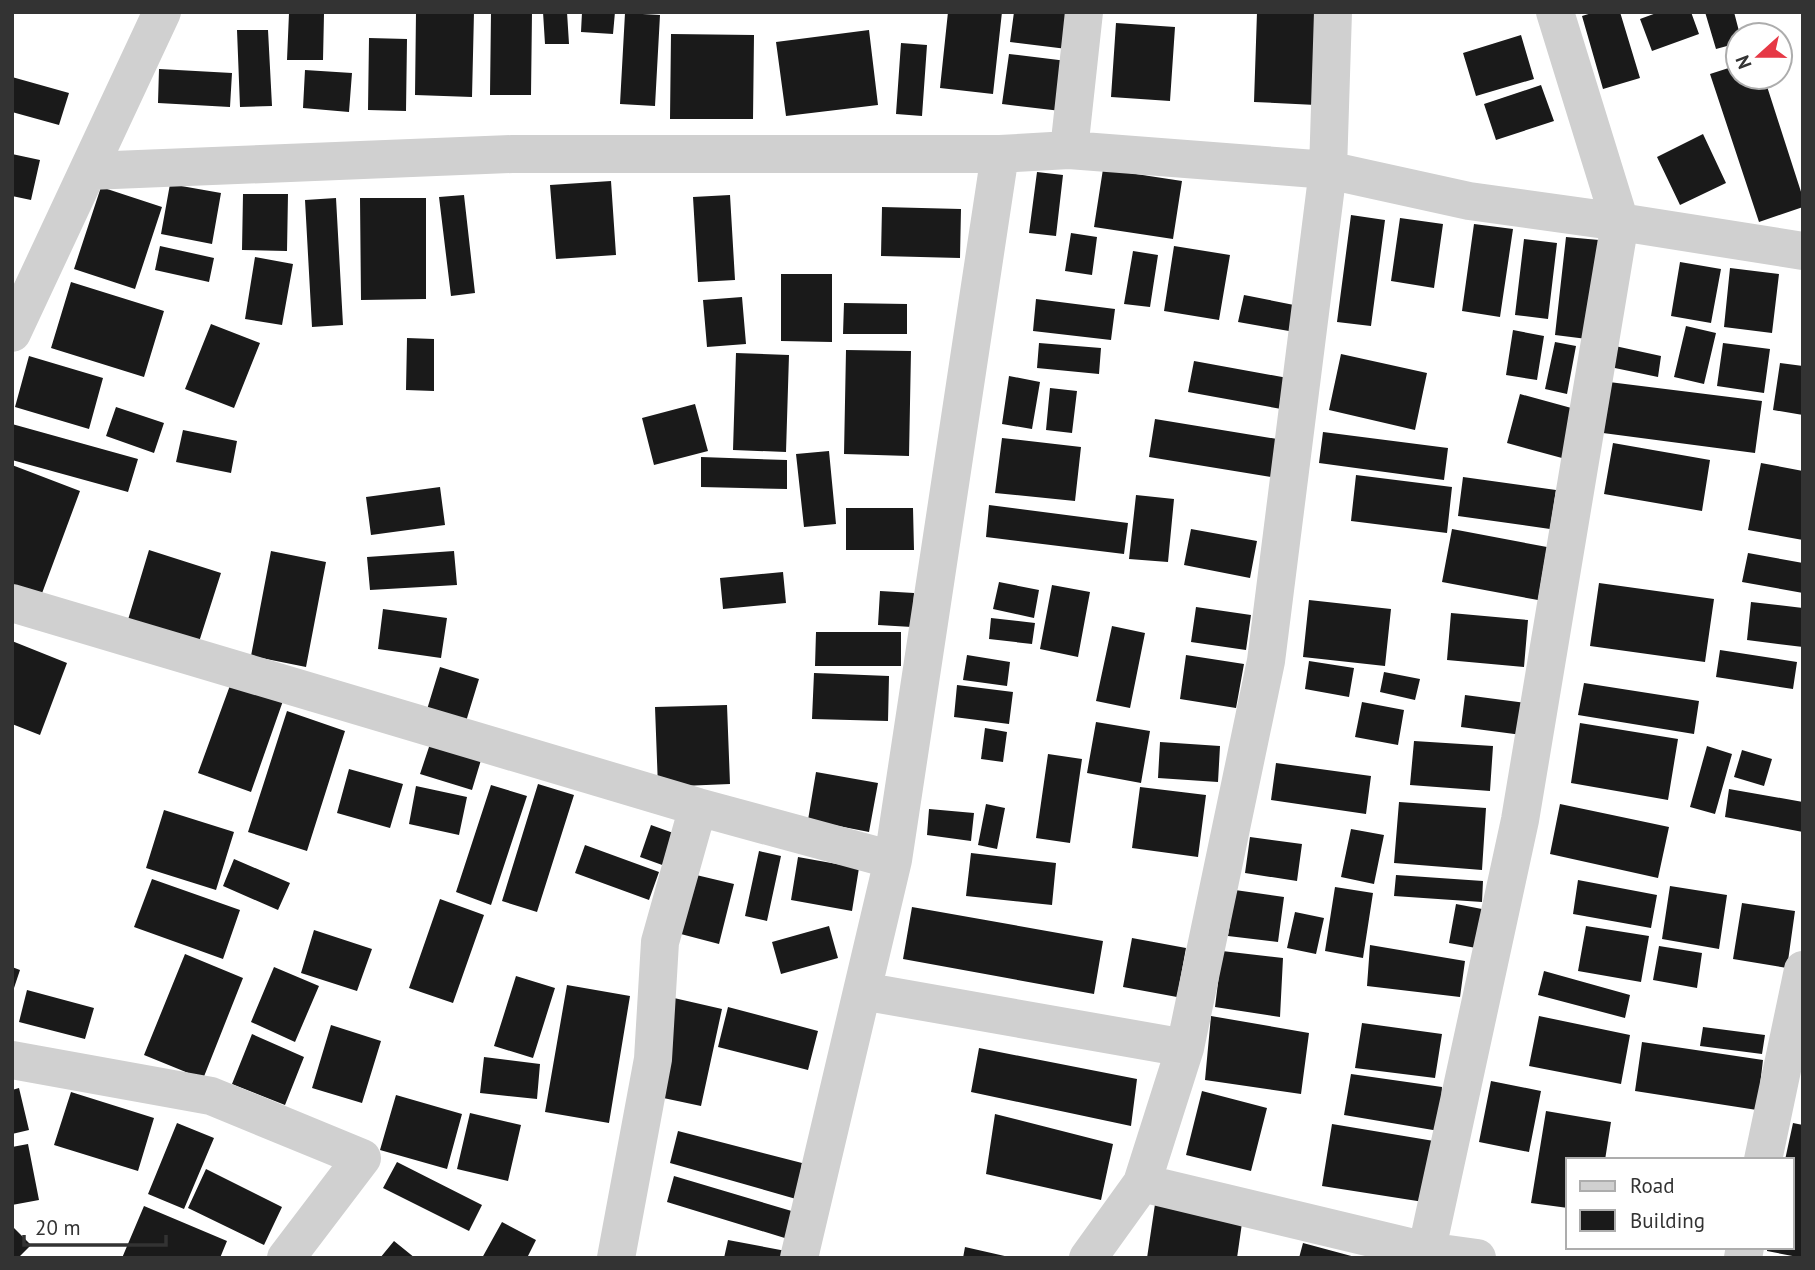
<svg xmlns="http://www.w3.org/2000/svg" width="1815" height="1270" font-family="'PT Sans',sans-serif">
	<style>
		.building { fill: #1a1a1a }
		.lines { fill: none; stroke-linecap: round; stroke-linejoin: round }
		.minor { stroke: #d0d0d0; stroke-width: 38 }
	</style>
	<rect width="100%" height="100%" fill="#fff"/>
	<path class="building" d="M416,12h58l-2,85 -57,-2z
		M491,12h41l-1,83h-41z
		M543,12h24l2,32h-24z
		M582,12h33l-2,22 -32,-2z
		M948,12h54l-9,82 -53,-6z
		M1014,12h58l-5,37 -57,-7z
		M1257,12h62l-3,93 -62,-3z
		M1595,12h25l20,66 -37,11 -21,-73z
		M1659,12h32l8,22 -47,17 -12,-32z
		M1705,12h29l6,23h-2v8l-22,6z
		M289,13l35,1 -1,46h-36z
		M625,13l35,2 -5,91 -35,-2z
		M1116,23l59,4 -5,74 -59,-4z
		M237,30h31l4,76 -32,1z
		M869,30l9,75 -92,11 -10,-74z
		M671,34l83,1 -1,84h-83z
		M1521,35l13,44 -58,17 -13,-43z
		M369,38l38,1 -1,72 -38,-1z
		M901,43l26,2 -5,71 -26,-2z
		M1009,54l58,7 -6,50 -59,-7z
		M1738,65v12h26l39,121v9l-44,15 -49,-148z
		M159,69l73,4 -2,34 -72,-4z
		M305,70l47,3 -3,39 -46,-4z
		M12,77l57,16 -10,32 -47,-13z
		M1541,85l13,36 -58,19 -12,-36z
		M1703,134l23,49 -46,22 -23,-48z
		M12,154l28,6 -9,40 -19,-4z
		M1103,169l79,12 -9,58 -79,-12z
		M1037,172l26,3 -7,61 -27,-3z
		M611,181l5,74 -60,4 -6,-74z
		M170,184l51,9 -9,51 -51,-10z
		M101,187l61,20 -27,82 -61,-20z
		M243,194h45l-1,57 -45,-1z
		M464,195l11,98 -24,3 -12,-99z
		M730,195l5,85 -37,2 -5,-85z
		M336,198l7,127 -31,2 -7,-127z
		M360,198h66v101l-65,1z
		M882,207l79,2 -1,49 -79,-2z
		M1351,215l34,5 -14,106 -34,-4z
		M1400,218l43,6 -9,64 -43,-7z
		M1474,224l39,5 -13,88 -38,-6z
		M1071,233l26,4 -5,38 -27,-4z
		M1566,237l33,3 -12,99 -32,-4z
		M1524,239l33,4 -9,76 -33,-4z
		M160,246l54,12 -5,24 -54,-12z
		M1174,246l56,9 -11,65 -55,-9z
		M1133,251l25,4 -8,52 -26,-3z
		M255,257l38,7 -11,61 -37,-6z
		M1680,262l41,7 -10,54 -40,-7z
		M1730,268l49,6 -7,59 -48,-6z
		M781,274h51v68l-51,-1z
		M71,282l93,29 -20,66 -93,-29z
		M1244,295l50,10 -5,26 -51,-9z
		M742,297l4,47 -39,3 -4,-47z
		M1036,299l79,10 -4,31 -78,-9z
		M844,303l63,1v30h-64z
		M211,324l49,19 -26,65 -49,-19z
		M1686,326l30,7 -12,51 -30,-7z
		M1513,330l31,6 -7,44 -31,-5z
		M407,338l27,1v52l-28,-1z
		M1555,342l21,4 -9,48 -22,-5z
		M1039,343l62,5 -2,26 -62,-6z
		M1723,343l47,6 -6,44 -47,-7z
		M1615,346l46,10 -3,21 -48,-10z
		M846,350l65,1 -2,105 -65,-2z
		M736,353l53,2 -3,97 -53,-2z
		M1341,354l86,19 -12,57 -86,-20z
		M29,356l74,22 -14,51 -74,-22z
		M1194,361l99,18 -6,31 -99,-18z
		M1780,363l23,3v49l-30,-5z
		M1009,376l31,6 -8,47 -30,-5z
		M1609,382l153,19 -7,52 -152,-20z
		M1050,388l27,3 -5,42 -26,-3z
		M1520,394l55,15 -13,49 -55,-15z
		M695,404l13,47 -54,14 -12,-47z
		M116,407l48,16 -10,30 -48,-17z
		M1155,419l122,20 -6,38 -122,-20z
		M12,424l126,35 -10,33 -116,-32z
		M183,430l54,11 -6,32 -55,-11z
		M1323,432l125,16 -4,32 -125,-17z
		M1002,438l79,9 -6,54 -80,-8z
		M1613,443l97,17 -8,51 -98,-17z
		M829,451l7,73 -32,3 -8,-73z
		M701,457l86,3v29l-86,-2z
		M1761,463l42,8v69l-55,-10z
		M12,465l68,26 -39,105 -29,-11z
		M1356,475l96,12 -5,46 -96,-12z
		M1463,477l93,13 -6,39 -92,-13z
		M440,487l5,38 -74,10 -5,-38z
		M1136,495l38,4 -6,63 -39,-3z
		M989,505l139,18 -4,31 -138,-17z
		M846,508h67l1,42h-68z
		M1191,529l66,12 -7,37 -66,-13z
		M1452,529l95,18 -9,53 -96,-18z
		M149,550l72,23 -23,72 -71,-22z
		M271,551l55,11 -20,105 -55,-11z
		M454,551l3,34 -87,5 -3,-33z
		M1748,553l55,10v30l-61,-11z
		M783,572l3,31 -63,6 -3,-31z
		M999,582l40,8 -5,28 -41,-9z
		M1599,583l115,16 -9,63 -115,-16z
		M1052,585l38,7 -12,65 -38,-8z
		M880,591l34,2 -2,34 -34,-2z
		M1309,600l82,9 -6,57 -82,-9z
		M1751,602l52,6v39l-56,-7z
		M1196,607l55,8 -5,35 -55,-8z
		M383,609l64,9 -6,40 -63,-9z
		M1451,613l77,7 -4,47 -77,-7z
		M991,618l44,5 -3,21 -43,-5z
		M1112,626l33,7 -15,75 -34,-7z
		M816,632h85v34h-86z
		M12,641l55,22 -27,72 -28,-11z
		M1720,650l77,12 -4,27 -77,-12z
		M967,655l43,7 -3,24 -44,-6z
		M1186,655l58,9 -8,44 -56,-9z
		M1309,661l45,7 -5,29 -44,-8z
		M440,667l39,12 -15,49 -39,-12z
		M1384,672l36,7 -5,21 -35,-8z
		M814,673l75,3 -1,45 -76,-2z
		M232,680l52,18 -33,94 -53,-19z
		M1584,683l115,18 -5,33 -116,-19z
		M957,685l56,7 -4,32 -55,-7z
		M1465,695l61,8 -4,32 -61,-8z
		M1362,702l42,8 -6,35 -43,-8z
		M727,705l3,79 -72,3 -3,-80z
		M287,711l58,20 -38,120 -59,-19z
		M1096,722l54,9 -9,52 -54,-10z
		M1580,723l98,16 -10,61 -97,-17z
		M985,728l22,4 -4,30 -22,-3z
		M1414,741l79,5 -3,45 -80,-6z
		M1160,742l60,4 -2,36 -60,-4z
		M430,744l51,16 -9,30 -52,-16z
		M1707,746l25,8 -17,60 -25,-7z
		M1742,750l30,9 -8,27 -30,-9z
		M1048,754l34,5 -12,84 -34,-5z
		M1276,763l95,13 -5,38 -95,-14z
		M349,769l54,15 -13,44 -53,-15z
		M816,772l62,11 -9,49 -61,-12z
		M538,784l36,11 -37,117 -35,-11z
		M491,785l36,11 -36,109 -35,-13z
		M416,786l51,11 -8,38 -50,-11z
		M1140,787l66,8 -8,62 -66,-9z
		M1729,789l74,13v30l-78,-15z
		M1399,802l87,6 -4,62 -88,-7z
		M986,804l19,4 -8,41 -19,-4z
		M1560,804l109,23 -11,51 -108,-24z
		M929,809l45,4 -3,28 -44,-6z
		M164,810l70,22 -18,58 -70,-22z
		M651,825l25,9 -11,32 -25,-9z
		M1351,829l33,6 -10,49 -33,-7z
		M1250,837l52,7 -5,37 -52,-8z
		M585,845l74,27 -10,28 -74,-27z
		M759,851l22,5 -14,65 -22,-5z
		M971,853l85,10 -4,42 -86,-9z
		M798,857l61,11 -7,43 -61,-11z
		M234,859l56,24 -12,27 -55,-24z
		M692,874l42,10 -15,60 -42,-11z
		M1396,875l87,6 -1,21 -88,-6z
		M152,879l88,31 -17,49 -89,-32z
		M1578,880l79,15 -6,33 -78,-14z
		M1670,886l57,9 -8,54 -57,-10z
		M1335,887l38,6 -10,65 -38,-7z
		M1235,890l49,7 -6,45 -50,-6z
		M440,899l44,16 -31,88 -44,-15z
		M1742,903l53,8 -8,57 -54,-9z
		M1456,904l26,5 -6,39 -27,-5z
		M912,907l191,34 -9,53 -191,-35z
		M1295,912l29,6 -8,36 -29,-6z
		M829,926l9,32 -57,16 -9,-32z
		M1586,926l63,10 -8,46 -63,-11z
		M314,930l58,19 -15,42 -56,-18z
		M1132,938l54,10 -9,49 -54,-10z
		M1370,945l95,16 -5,36 -93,-11z
		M1659,946l43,7 -5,35 -44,-8z
		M1222,951l61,7 -3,59 -65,-10z
		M185,954l58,24 -40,101 -59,-24z
		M12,967l8,3 -7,21h-1z
		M274,967l45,19 -24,56 -44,-20z
		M1544,971l86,24 -5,23 -87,-23z
		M516,976l39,12 -22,70 -39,-12z
		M567,985l63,11 -21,127 -64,-11z
		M27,990l67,18 -9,31 -66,-17z
		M674,998l48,11 -21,97 -47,-10z
		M728,1007l90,24 -10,39 -90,-23z
		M1211,1016l98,17 -8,61 -96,-14z
		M1539,1016l91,19 -9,49 -92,-18z
		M1362,1023l80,11 -7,44 -80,-10z
		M331,1025l50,16 -19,62 -50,-15z
		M1703,1027l62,8 -3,19 -62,-8z
		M252,1034l52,23 -19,48 -53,-21z
		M1642,1042l121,18 -6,50 -122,-19z
		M979,1048l158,31 -6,47 -160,-34z
		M484,1057l56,7 -3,35 -57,-6z
		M1351,1074l91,13 -3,44 -95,-16z
		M1491,1081l50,10 -12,61 -50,-10z
		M19,1088l10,42 -17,4v-44z
		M1202,1091l65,17 -16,63 -65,-16z
		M71,1092l83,26 -16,53 -84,-26z
		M396,1095l66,19 -15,55 -67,-19z
		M1546,1111l65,11 -6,38h-37v48l-37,-5z
		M470,1113l51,12 -13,56 -51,-12z
		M995,1114l118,30 -12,56 -115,-26z
		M177,1123l37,15 -30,71 -36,-15z
		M1793,1123l10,2v133l-36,-7v-4h25v-87h-7z
		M1332,1124l108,18 -10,61 -108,-17z
		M678,1131l124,32 -6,36 -126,-36z
		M28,1144l11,56 -27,5v-58z
		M397,1162l85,43 -13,26 -86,-43z
		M206,1169l76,38 -18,38 -76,-37z
		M674,1176l121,36 -7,27 -121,-37z
		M1155,1204l88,12 -6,42h-90z
		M144,1206l83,35 -7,17h-98z
		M502,1222l34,18 -9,18h-45z
		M12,1226l19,19 -13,13h-6z
		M728,1240l58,11 -1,7h-61z
		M394,1241l21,17h-35z
		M1303,1243l52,14v1h-56z
		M965,1247l44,10v1h-46z"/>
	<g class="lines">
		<path class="minor" d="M1069,150l15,-138
			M89,171l423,-17h488l69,-4 259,20 141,31 151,21 183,29
			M12,333l150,-321
			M12,603l686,204 195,53 -94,398
			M893,860l107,-706
			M862,991l323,57
			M12,1060l199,36 151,62 -76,100
			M1763,1160l40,-190
			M1142,1183l284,68 51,7
			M616,1258l37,-199 7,-117 38,-135
			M1088,1258l54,-75 43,-135 81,-387 62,-491 5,-158
			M1425,1258l95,-438 100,-598 -65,-210
			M1743,1258l2,-11"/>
	</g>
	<rect width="1815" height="1270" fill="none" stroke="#333333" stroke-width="28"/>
	<rect x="1566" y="1158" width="228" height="91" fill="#ffffff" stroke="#adadad" stroke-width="2"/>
	<rect x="1580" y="1181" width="35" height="10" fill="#d0d0d0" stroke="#adadad" stroke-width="2"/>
	<text x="1630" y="1193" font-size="21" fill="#333333">Road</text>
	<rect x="1580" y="1210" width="35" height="21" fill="#1a1a1a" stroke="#adadad" stroke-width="2"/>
	<text x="1630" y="1228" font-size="21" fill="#333333">Building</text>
	<g transform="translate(1759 56) rotate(249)"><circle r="33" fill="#ffffff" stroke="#adadad" stroke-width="2"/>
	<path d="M0-5L12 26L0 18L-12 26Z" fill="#e63946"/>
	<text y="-10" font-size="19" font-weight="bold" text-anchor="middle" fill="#333333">N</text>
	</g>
	<path d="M24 1235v10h142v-10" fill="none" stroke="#333333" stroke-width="3.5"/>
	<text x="35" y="1235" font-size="21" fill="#333333" stroke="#ffffff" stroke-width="5" paint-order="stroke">20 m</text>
</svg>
